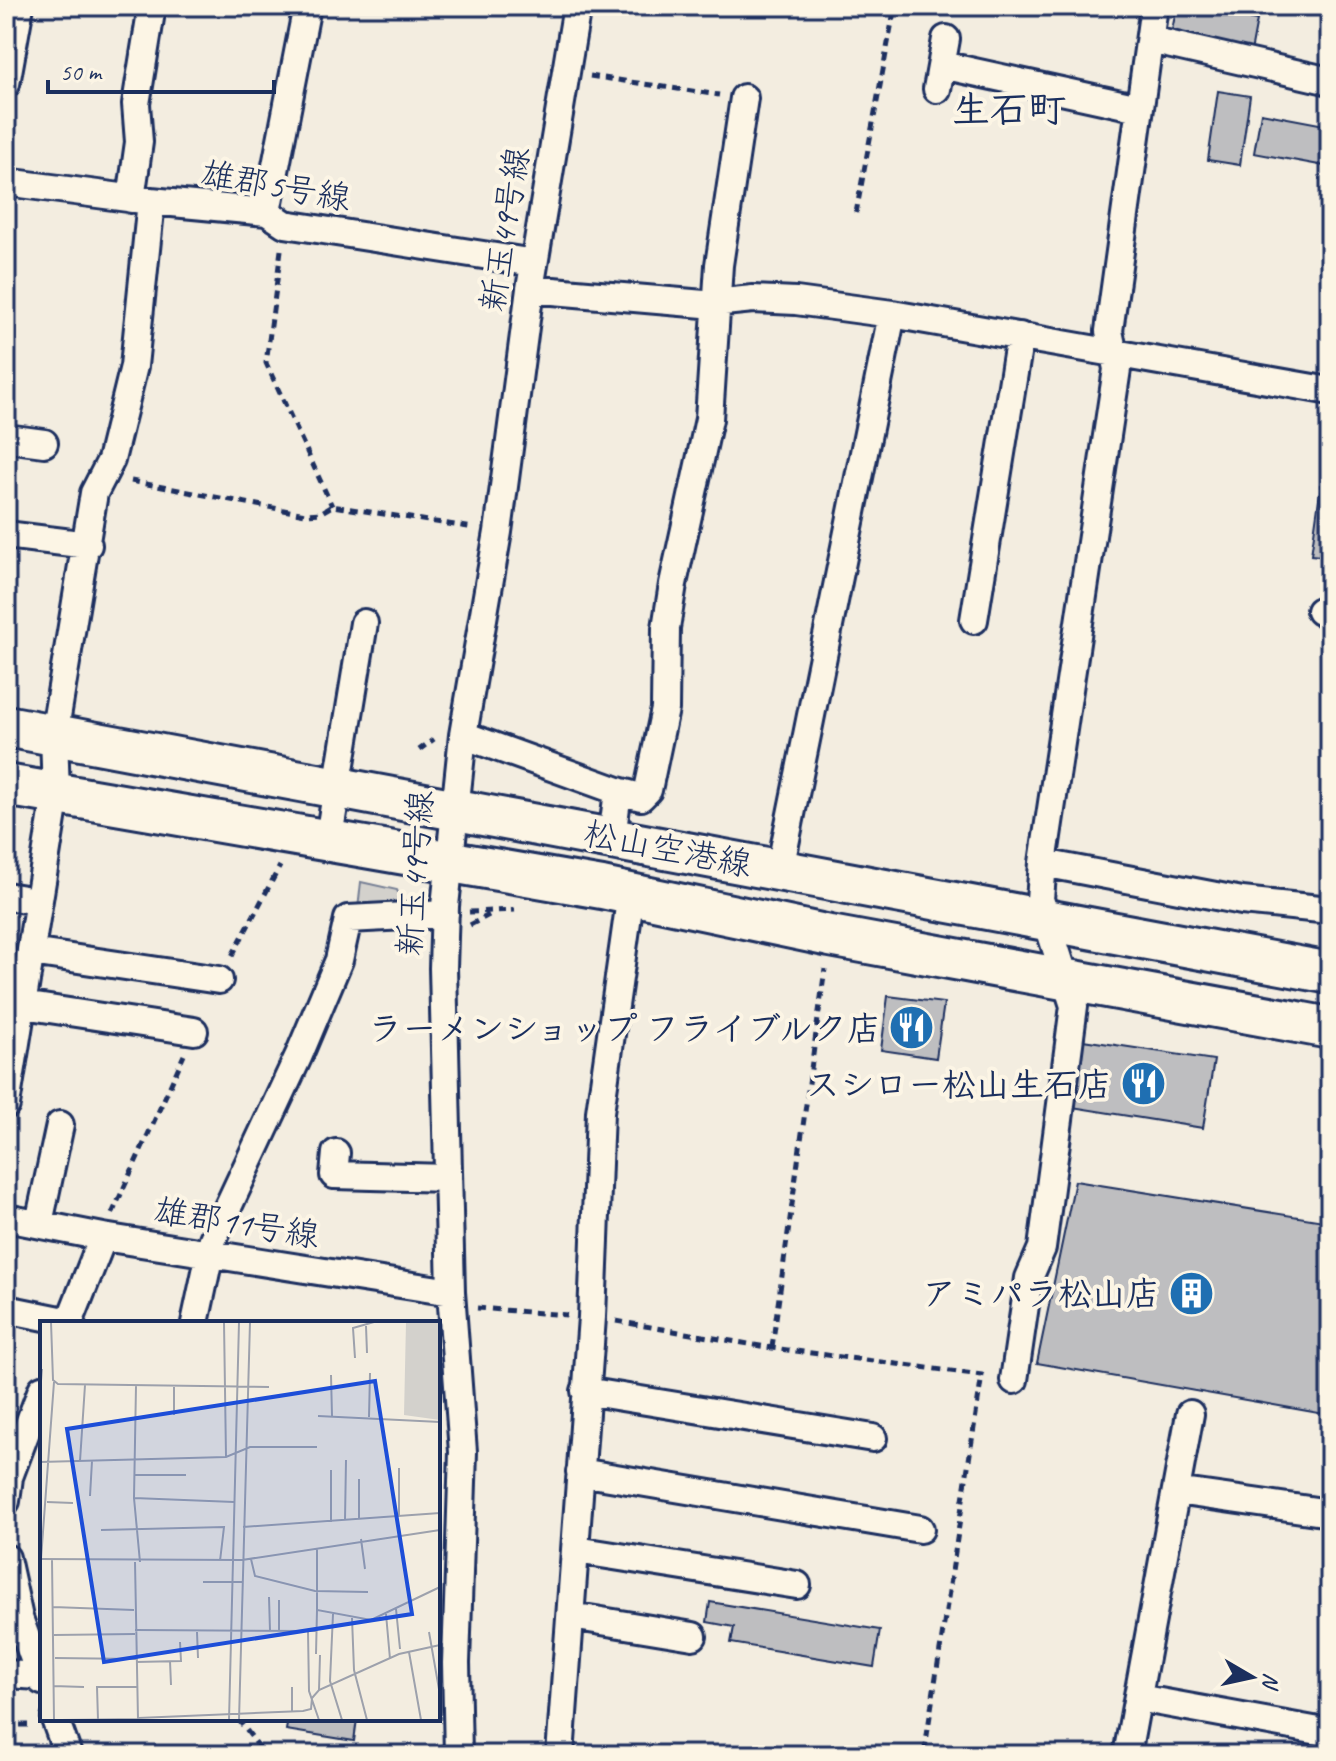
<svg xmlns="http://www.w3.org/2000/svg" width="1336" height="1761" font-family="Caveat,'Klee One',sans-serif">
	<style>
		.green { fill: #d3d1cc; stroke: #778095; stroke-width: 2 }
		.building { fill: #bebec0; stroke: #1b2f5e; stroke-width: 2 }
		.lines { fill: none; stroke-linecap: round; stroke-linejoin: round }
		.minor-casing { stroke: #1b2f5e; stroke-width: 32 }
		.primary-casing { stroke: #1b2f5e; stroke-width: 46 }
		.path { stroke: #1b2f5e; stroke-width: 5; stroke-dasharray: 8 6; stroke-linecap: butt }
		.minor { stroke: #fcf5e5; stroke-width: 26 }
		.primary { stroke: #fcf5e5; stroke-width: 40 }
		.labels { text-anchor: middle; stroke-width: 8; stroke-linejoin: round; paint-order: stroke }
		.street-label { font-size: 34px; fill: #1b2f5e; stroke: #fcf5e5 }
		.poi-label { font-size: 34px; font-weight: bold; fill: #1b2f5e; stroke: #fcf5e5; text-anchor: end }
		.quarter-label { font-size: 38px; font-weight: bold; fill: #1b2f5e; stroke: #fcf5e5 }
		.inset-road { fill: none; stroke: #9da1ac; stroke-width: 2 }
		.view { fill: #1d4ed8; fill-opacity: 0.15; stroke: #1d4ed8; stroke-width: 4 }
		.inset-edge { fill: none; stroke: #1b2f5e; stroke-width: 4 }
	</style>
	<rect width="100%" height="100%" fill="#f3ede0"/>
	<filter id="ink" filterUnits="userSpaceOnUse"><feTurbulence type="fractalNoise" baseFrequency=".0125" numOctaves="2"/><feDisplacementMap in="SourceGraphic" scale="16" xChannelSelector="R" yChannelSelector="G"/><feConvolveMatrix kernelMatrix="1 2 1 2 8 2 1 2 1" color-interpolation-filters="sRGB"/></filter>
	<g filter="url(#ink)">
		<path class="green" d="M361,882l36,8 5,12 -3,4 -41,3z"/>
		<path class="building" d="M1177,6l80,14 -6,32 -80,-17z
			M1218,91l32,5 -10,69 -32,-5z
			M1261,113l69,13v41l-76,-14z
			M1330,421v136l-19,-2z
			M888,996l56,7 -8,55 -55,-8z
			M1083,1040l131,20 -11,68 -131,-21z
			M1075,1181l255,41v193l-293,-52z
			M710,1602l170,28 -6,37 -143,-24 3,-16 -27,-5z
			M288,1719h69l-3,22 -68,-11z"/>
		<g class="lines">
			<defs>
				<path id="minor" d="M1150,40l180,41
					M942,65l197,43
					M6,84l14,-78
					M937,89l9,-50
					M6,182l145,19 116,11 18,12 249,39
					M131,199l8,-57 -3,-38 16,-98
					M267,212l40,-206
					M530,289l174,15 49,-5 43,2 96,13 438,77
					M6,438l38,5
					M6,535l82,10
					M1320,611l10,2
					M974,620l46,-284
					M463,735l155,56 23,6 7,-7 17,-81 1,-81 7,-44 36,-165 10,-154 25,-167
					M612,838l6,-47
					M328,843l36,-220
					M1043,863l199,38 88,9
					M780,869l112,-555
					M6,896l31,5
					M31,952l188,28
					M23,1005l171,26
					M6,1105l50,-311 -2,-59 40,-242 17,-33 23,-94 17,-165
					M336,1153l-2,22 114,3
					M6,1218l97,19
					M39,1223l21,-98
					M6,1309l64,13
					M69,1323l34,-86 348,55
					M195,1323l18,-84 86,-184 40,-95 9,-41 97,-5
					M1014,1380l15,-102 13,-30 32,-242 -34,-107 3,-36 74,-494 -8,-38 45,-325
					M585,1391l288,47
					M580,1472l340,57
					M1176,1491l154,22
					M6,1501l3,-24 33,-88
					M576,1550l221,35
					M6,1558l13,60 23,63
					M571,1616l122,20
					M6,1674l34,2
					M1138,1698l192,35
					M55,1719l13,36
					M458,1755l-2,-92 7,-211 -12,-160 -8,-324 2,-62 18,-171 35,-203 32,-243 47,-283
					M560,1755l32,-438 8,-205 31,-219
					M1127,1755l63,-341"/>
				<path id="primary" d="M6,726l1324,247
					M6,785l596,103 228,48 500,92"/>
			</defs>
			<use href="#minor" class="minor-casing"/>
			<use href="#primary" class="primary-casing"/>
			<path class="path" d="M590,76l129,19
				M856,213l39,-207
				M281,250l-15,113 66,143
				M131,481l174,33 15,-1 12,-7 142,22
				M419,750l15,-11
				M469,912l46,-2
				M470,925l19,-10
				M232,956l48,-90
				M112,1214l72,-159
				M477,1308l90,7
				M616,1321l156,27 210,27 -58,380
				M772,1347l53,-378
				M238,1719l27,36
				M6,1725h23"/>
			<use href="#minor" class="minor"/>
			<use href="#primary" class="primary"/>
		</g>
	</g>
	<defs>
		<symbol id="restaurant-disc" viewBox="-11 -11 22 22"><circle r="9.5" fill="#1f6fb2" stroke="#fcf5e5"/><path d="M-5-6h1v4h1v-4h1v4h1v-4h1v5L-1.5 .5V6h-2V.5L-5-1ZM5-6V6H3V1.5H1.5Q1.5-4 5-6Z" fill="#fff"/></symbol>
		<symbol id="building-disc" viewBox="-11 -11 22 22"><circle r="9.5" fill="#1f6fb2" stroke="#fcf5e5"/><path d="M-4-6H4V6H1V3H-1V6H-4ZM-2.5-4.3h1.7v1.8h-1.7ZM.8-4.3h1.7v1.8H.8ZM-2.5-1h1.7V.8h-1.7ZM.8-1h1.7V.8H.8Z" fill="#fff"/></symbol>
	</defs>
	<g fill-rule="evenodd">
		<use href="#restaurant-disc" x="886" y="1002" width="51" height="51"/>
		<use href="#restaurant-disc" x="1118" y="1058" width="51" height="51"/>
		<use href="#building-disc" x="1166" y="1268" width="51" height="51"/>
	</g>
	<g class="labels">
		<g class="street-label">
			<text transform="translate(276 185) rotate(10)" y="12">雄郡5号線</text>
			<text transform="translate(504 229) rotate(-81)" y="12">新玉49号線</text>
			<text transform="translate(668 848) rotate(11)" y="12">松山空港線</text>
			<text transform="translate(414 873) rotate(-86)" y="12">新玉49号線</text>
			<text transform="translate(237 1222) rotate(9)" y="12">雄郡11号線</text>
		</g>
		<g class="poi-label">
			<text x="881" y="1040">ラーメンショップ フライブルク店</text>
			<text x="1112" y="1096">スシロー松山生石店</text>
			<text x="1160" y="1305">アミパラ松山店</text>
		</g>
		<g class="quarter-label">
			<text x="1009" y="122">生石町</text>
		</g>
	</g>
	<g transform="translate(40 1321)">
		<rect width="400" height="400" fill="#f3ede0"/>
		<path d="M366,1h34v98l-36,-5z" fill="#d3d1cc"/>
		<path class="inset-road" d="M11,1l2,58 5,4 211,3M184,1l2,135M210,1h52M326,5l1,27M315,37l-2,-30 21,-6M291,54l1,41M96,65l-2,112 6,64M134,66v28M0,72l2,-24M278,95l122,6M329,96l1,-44M40,140l5,-76M0,141l186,-5 24,-10h67M95,154h51M50,175l2,-35M94,177l100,4M7,181l26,1M359,195v-48M319,198v-40M305,199l1,-60M291,201v-52M203,206l197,-14M61,209l123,-3 -4,34M321,218l4,30M277,227v62l54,10 69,-33M0,238l202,1 198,-30M1,238l13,-177M211,238l4,17 60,15 53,1M12,239l2,160M95,241l3,158M163,261h39M229,276l1,34M239,279v31M13,286l81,3M356,288l4,40M293,293l-3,67 12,39M346,293l4,45M312,297l2,52 13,50M95,309l182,1M268,310l1,60 10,29M157,311l1,26M389,311l11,63M14,314l81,-1M369,331l12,68M276,333l1,-44M15,337l81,1M130,340l1,24M96,341l45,-1 -1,-19M13,365l31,1M252,366v25M279,369l1,-35M98,397l165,-7 8,-2 1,-11 7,-8 80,-36 41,-9M21,399l77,-1M58,399l-1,-33h40M189,399l10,-398M199,399l11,-398"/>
		<path class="view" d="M335,60l37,233 -308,48 -37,-233z"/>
		<rect width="400" height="400" class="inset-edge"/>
	</g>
	<rect width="1336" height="1761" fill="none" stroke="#fcf5e5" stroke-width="32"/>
	<rect x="16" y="16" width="1304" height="1729" fill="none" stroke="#1b2f5e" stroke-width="3" filter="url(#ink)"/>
	<g transform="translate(1252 1677) rotate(99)" stroke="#fcf5e5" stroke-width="6" paint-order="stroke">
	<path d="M0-6L14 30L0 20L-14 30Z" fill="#1b2f5e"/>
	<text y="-12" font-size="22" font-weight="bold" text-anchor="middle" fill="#1b2f5e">N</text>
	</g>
	<path d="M48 80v12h226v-12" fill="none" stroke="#1b2f5e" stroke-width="4"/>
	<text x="60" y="80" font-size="24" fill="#1b2f5e" stroke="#fcf5e5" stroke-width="6" paint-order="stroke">50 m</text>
</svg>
